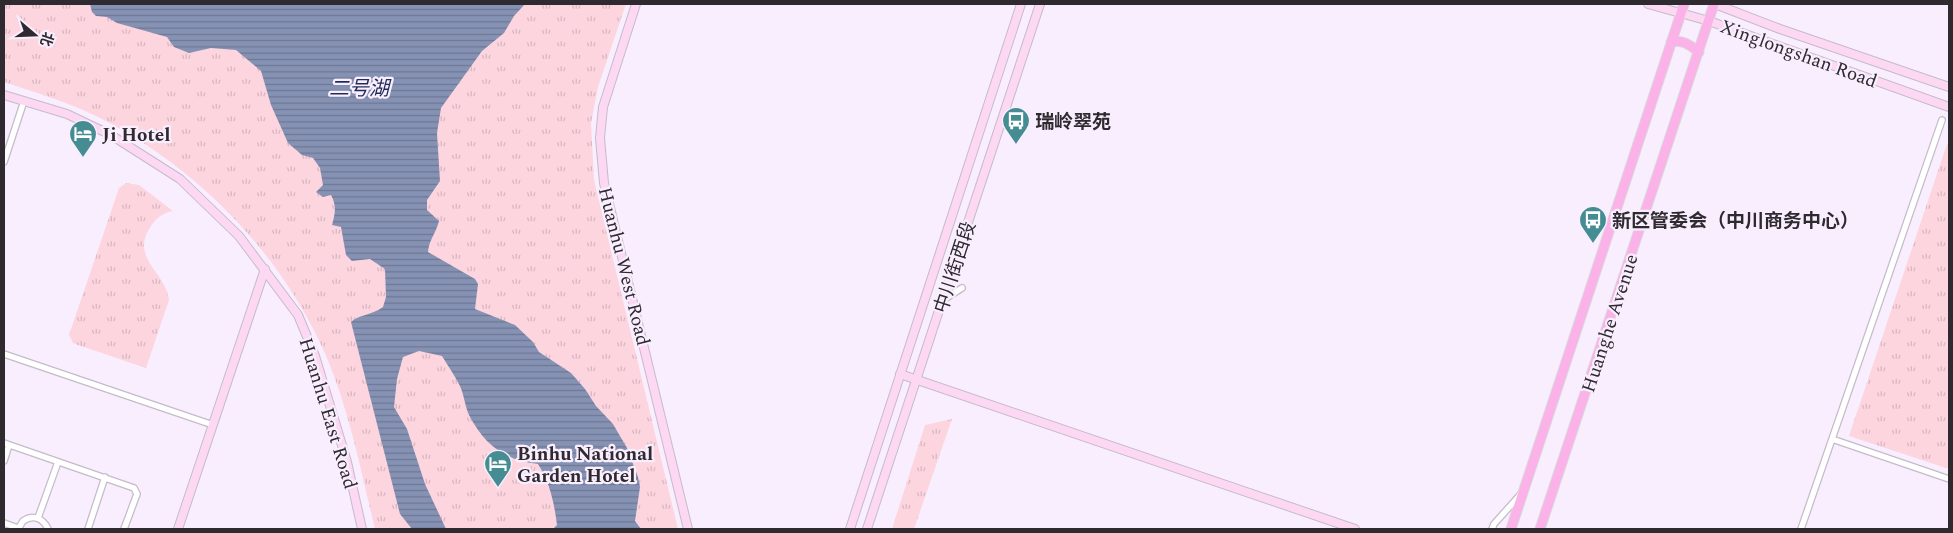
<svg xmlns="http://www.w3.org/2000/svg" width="1953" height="533" font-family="Spectral,'Noto Sans SC',serif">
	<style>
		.park { fill: url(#park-tufts) }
		.water { fill: url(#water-rules) }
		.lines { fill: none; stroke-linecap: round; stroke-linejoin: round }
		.street-casing { stroke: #c5bbca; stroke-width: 8 }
		.secondary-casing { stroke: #c5bbca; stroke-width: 10 }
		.primary-casing { stroke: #d9d9da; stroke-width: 11 }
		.street { stroke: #fff; stroke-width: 5.5 }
		.secondary { stroke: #fdd8f3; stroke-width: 8 }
		.primary { stroke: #fab2e8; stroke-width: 9 }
		.labels { text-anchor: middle; stroke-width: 4.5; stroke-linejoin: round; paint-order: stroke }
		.street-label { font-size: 19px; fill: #2e2a30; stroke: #f9eefe }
		.poi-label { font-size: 19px; font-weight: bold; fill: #2e2a30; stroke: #f9eefe; text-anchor: start }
		.water-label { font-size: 20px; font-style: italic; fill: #1f2b58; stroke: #f9eefe }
	</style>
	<defs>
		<pattern id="park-tufts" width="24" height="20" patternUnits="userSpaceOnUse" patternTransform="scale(1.25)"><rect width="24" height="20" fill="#fcd5df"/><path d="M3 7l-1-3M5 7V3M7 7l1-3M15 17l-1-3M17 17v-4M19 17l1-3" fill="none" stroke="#d8b7c0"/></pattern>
		<pattern id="water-rules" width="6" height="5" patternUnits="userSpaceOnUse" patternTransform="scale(1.25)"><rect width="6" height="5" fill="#8692b4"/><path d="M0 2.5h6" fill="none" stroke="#6e7793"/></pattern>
	</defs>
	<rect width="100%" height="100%" fill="#f9eefe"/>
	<path class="park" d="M4,4h622l-28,83 -7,36 3,57 84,349h-303c-14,-57 -25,-116 -48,-171 -44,-103 -129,-190 -227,-240 -31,-16 -64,-25 -96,-36z
		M1947,144l2,1v324l-100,-33z
		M126,183l13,2 34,26c-10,2 -16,6 -22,15 -22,32 15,46 18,74l-23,68 -68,-23 -5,-2 -4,-8 50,-147z
		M952,419l-38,110h-22l33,-104z"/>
	<path class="water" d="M90,4h435l-11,12 -10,17 -22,18 -41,57 -4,25 3,48 -13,19v10l12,11c-3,12 -10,19 -11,31l47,27 3,5 -3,25 40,16 18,17 6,10 32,21 14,16 11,17 17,18 14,24 11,29 2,10 -5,34 6,8h-88l4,-4c-3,-23 -7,-42 -19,-61 -33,-4 -53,-18 -69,-49 -4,-9 -5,-20 -9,-29 -5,-10 -12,-20 -18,-30l-23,-5 -16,6 -6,22 -3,28 13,22 18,55 21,45h-34l-12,-15 -49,-192c7,-7 21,-7 32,-15l3,-10 -1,-28 -15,-10 -18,2 -6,-6 -5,-28 -9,-2c3,-11 5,-19 -1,-30l-8,2 -7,-5 7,-7 -3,-17 -7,-10 -11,-3 -14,-12 -17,-38 -10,-34 -25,-21 -25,-2 -22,5 -15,-6 -7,-10 -50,-14 -10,-6 -11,-1 -4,-4z"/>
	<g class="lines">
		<defs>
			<path id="street" d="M4,162l20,-61
				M943,300l19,-12
				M4,354l209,71
				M1832,439l117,40
				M4,443l130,45 3,6 -13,35
				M4,461l5,-16
				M38,518l20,-56
				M4,523l14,5
				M18,529l5,-8c10,-7 20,-3 25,8
				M88,529l17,-52
				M1492,529l2,-5 27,-30
				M1801,529l141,-409"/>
			<path id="secondary" d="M636,4l-33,103 -3,31 4,45 84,346
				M1648,4l61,17 240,86
				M1715,4l65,25 169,58
				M4,95l63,19 44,21 69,44 59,57 59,79 17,41 32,106 15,67
				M900,374l455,155
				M178,529l87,-260
				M850,529l171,-525
				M867,529l173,-525"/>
			<path id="primary" d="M1671,42c11,-3 19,3 28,10
				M1511,529l173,-525
				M1540,529l174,-525"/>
		</defs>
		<use href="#street" class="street-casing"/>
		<use href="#secondary" class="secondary-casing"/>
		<use href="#primary" class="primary-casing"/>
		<use href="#street" class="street"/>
		<use href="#secondary" class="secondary"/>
		<use href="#primary" class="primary"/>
	</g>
	<defs>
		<symbol id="bus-pin" viewBox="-11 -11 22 30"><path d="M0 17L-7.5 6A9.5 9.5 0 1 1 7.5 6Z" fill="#458d92" stroke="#f9eefe"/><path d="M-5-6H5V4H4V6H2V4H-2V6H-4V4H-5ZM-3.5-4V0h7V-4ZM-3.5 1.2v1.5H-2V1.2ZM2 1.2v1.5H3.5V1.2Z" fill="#fff"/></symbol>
		<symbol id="hotel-pin" viewBox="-11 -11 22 30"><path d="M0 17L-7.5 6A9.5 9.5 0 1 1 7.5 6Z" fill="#458d92" stroke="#f9eefe"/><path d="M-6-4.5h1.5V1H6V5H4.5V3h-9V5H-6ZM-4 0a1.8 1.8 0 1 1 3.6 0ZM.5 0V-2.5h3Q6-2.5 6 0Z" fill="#fff"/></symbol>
	</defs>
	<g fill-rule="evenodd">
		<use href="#bus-pin" x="1000" y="105" width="32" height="43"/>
		<use href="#hotel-pin" x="67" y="118" width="32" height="43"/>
		<use href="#bus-pin" x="1577" y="204" width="32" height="43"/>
		<use href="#hotel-pin" x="482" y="448" width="32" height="43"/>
	</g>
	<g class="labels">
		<g class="street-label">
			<text transform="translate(1799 53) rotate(20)" y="7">Xinglongshan Road</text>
			<text transform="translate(625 266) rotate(76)" y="7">Huanhu West Road</text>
			<text transform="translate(954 267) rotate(-72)" y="7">中川街西段</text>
			<text transform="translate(1609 323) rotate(-72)" y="7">Huanghe Avenue</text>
			<text transform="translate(329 413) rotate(73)" y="7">Huanhu East Road</text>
		</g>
		<g class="poi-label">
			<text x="1035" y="128">瑞岭翠苑</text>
			<text x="102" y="141">Ji Hotel</text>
			<text x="1612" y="227">新区管委会（中川商务中心）</text>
			<text x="517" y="460">Binhu National<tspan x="517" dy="22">Garden Hotel</tspan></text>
		</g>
		<g class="water-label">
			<text x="359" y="95">二号湖</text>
		</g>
	</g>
	<rect width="1953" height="533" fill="none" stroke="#2e2a30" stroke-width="10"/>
	<g transform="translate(35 35) rotate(109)" stroke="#f9eefe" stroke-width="4" paint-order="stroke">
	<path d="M0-4L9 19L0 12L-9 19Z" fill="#2e2a30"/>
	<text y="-8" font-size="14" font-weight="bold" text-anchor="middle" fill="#2e2a30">北</text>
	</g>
</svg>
